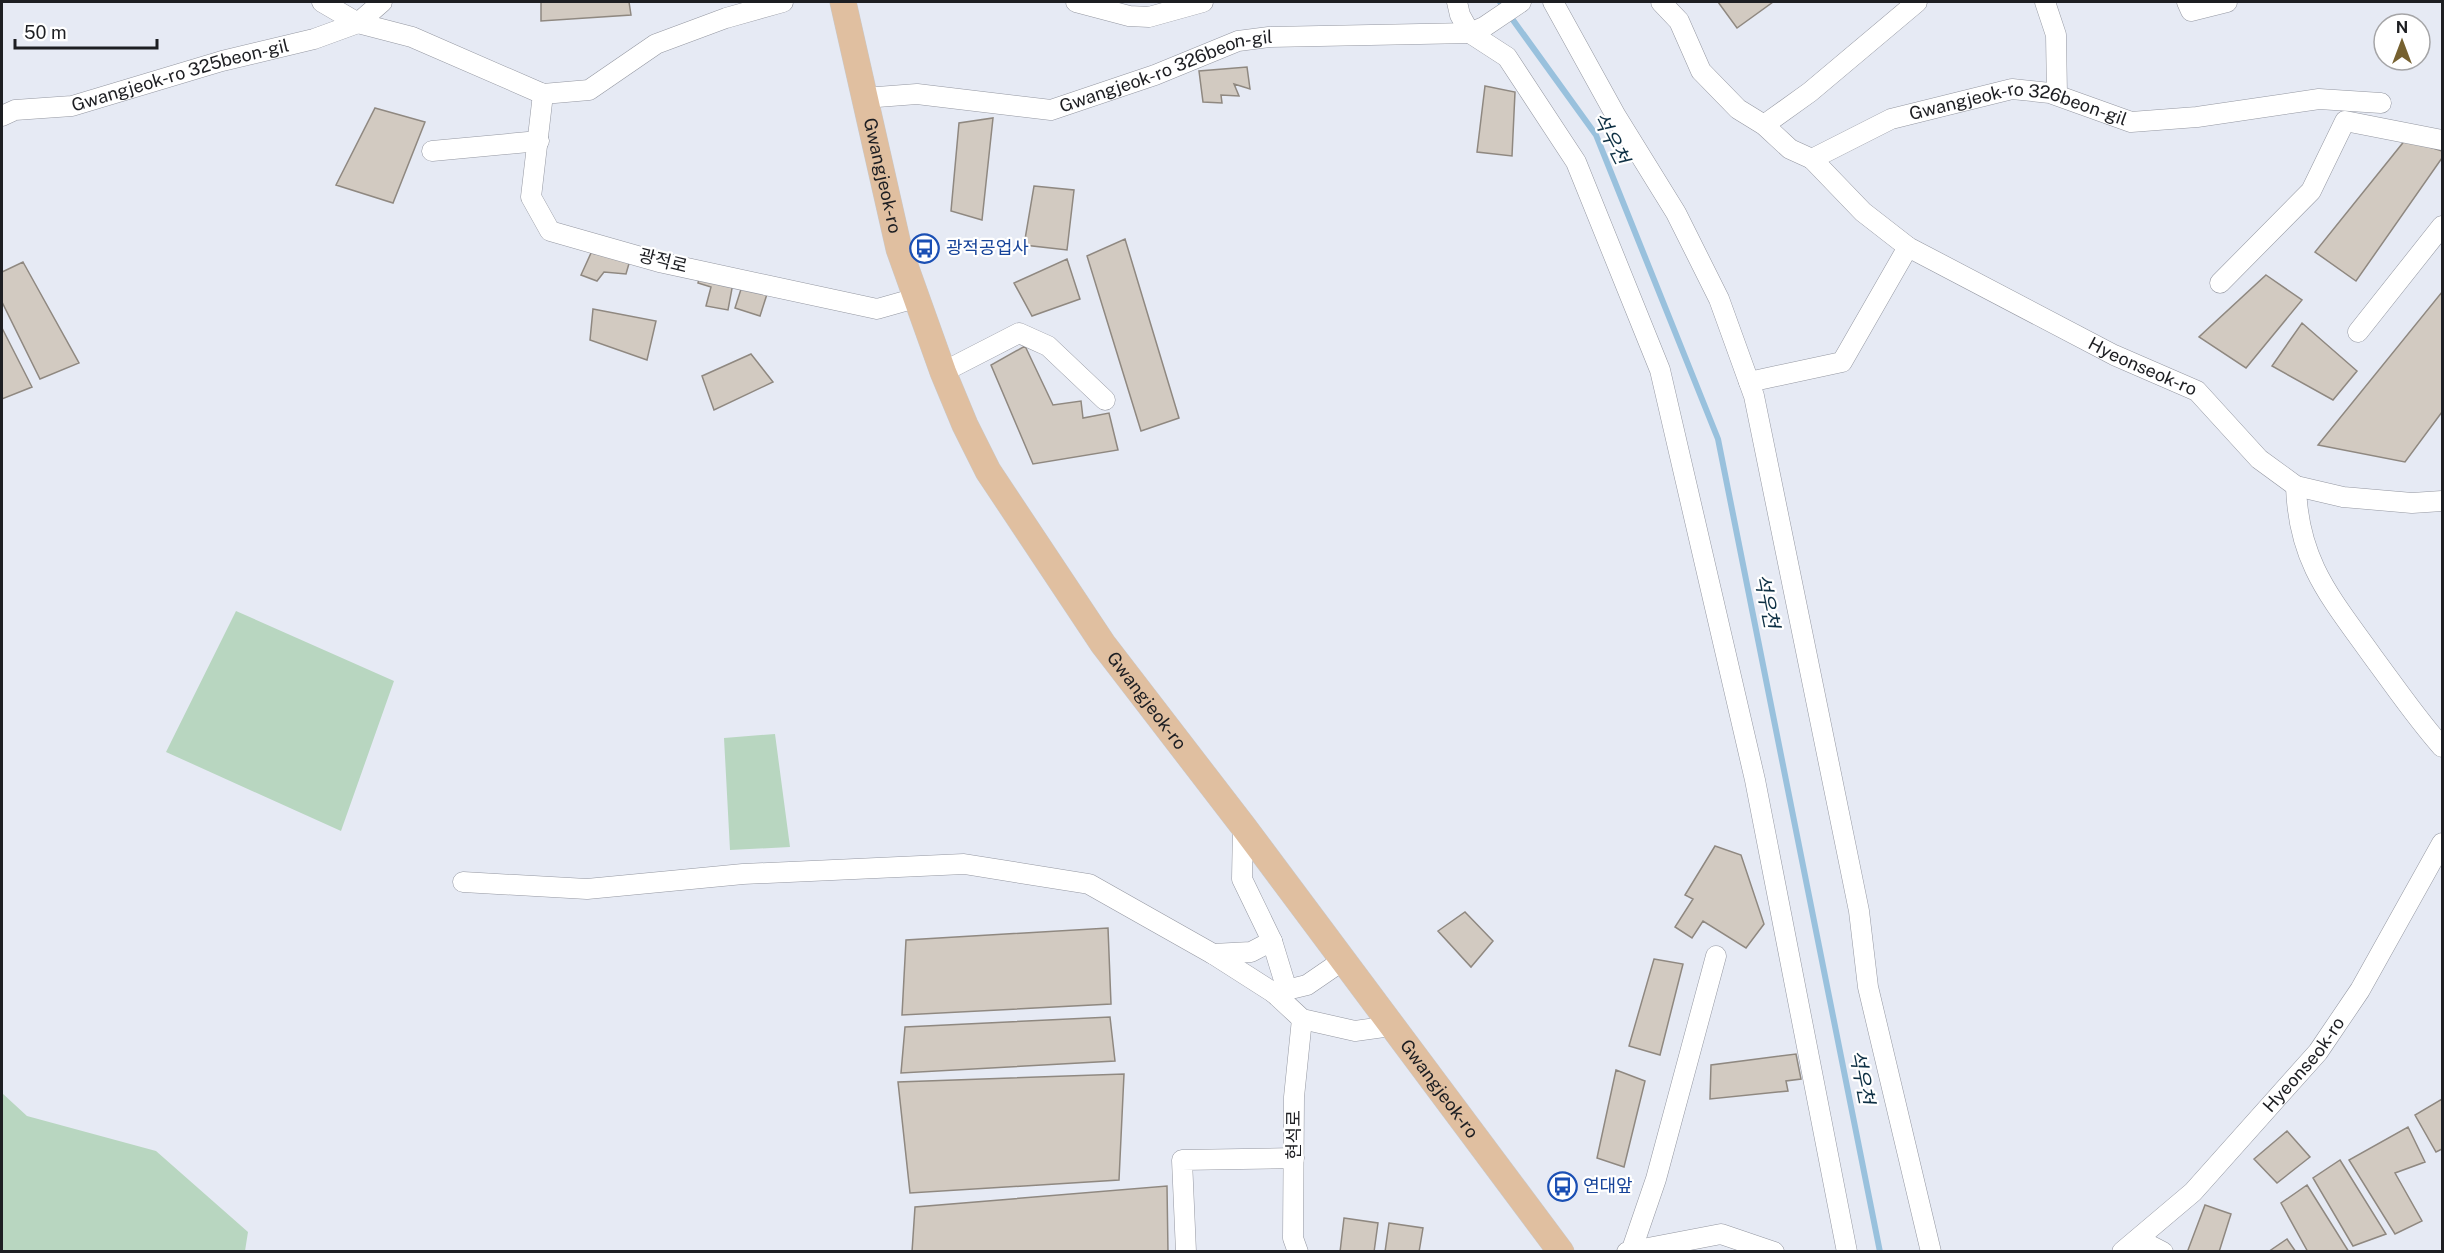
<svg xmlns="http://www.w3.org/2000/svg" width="2444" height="1253" font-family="'Public Sans','Noto Sans KR',sans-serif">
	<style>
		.green { fill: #b8d6c0 }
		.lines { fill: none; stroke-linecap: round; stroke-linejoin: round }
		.stream { stroke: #99c1dd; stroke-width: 6 }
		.building { fill: #d2cac1; stroke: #8f8880; stroke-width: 1.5 }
		.minor-casing { stroke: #9497a1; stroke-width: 21 }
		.major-casing { stroke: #c9c9ca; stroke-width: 27 }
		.minor { stroke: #fff; stroke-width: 20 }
		.major { stroke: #e0bfa0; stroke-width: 26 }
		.labels { text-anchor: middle; stroke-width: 4.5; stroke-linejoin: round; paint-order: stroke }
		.street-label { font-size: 18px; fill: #1d1e22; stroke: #fff }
		.transit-label { font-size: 18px; fill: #164399; stroke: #fff; text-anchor: start }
		.water-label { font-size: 20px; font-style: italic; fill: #0e3044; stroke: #fff }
	</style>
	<rect width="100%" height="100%" fill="#e6eaf4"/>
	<path class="green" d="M236,611l158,70 -53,150 -175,-79z
		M775,734l15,113 -60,3 -6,-112z
		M2,1093l25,23 129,35 92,81 -3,19h-243z"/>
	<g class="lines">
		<path class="stream" d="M1500,2l96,133 122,304 162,813"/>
	</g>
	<path class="building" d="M541,2h88l2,13 -90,6z
		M1718,2h55l-36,26z
		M1247,67l3,22 -16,-5 5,12 -18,-1 1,8 -19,-1 -4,-31z
		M1485,86l30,6 -3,64 -35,-4z
		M375,108l50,14 -32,81 -57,-18z
		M993,118l-11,102 -31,-9 8,-88z
		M2406,139l36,12v7l-86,123 -41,-29z
		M1034,186l40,4 -7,60 -43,-5z
		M1125,239l54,179 -38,13 -54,-175z
		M591,253l39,7 -4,14 -22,-2 -7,9 -16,-6z
		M1067,259l13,40 -48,17 -18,-33z
		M23,262l56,101 -39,16 -38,-77v-30z
		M700,273l33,10 -5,27 -22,-4 5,-19 -13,-4z
		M2266,275l36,25 -56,68 -47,-31z
		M743,283l25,8 -8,25 -25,-8z
		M2442,292v120l-37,50 -87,-17z
		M593,309l63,12 -9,39 -57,-20z
		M2302,323l55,48 -24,29 -61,-34z
		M2,328l30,59 -30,12z
		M1025,346l28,59 28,-4 2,17 26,-5 9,37 -85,14 -42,-99z
		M751,354l22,28 -59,28 -12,-34z
		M1715,846l26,9 23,69 -18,24 -43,-27 -11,17 -17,-11 18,-28 -8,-4z
		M1465,912l28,29 -22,26 -33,-36z
		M1108,928l3,76 -209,11 4,-75z
		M1654,959l29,5 -23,91 -31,-9z
		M1110,1017l5,44 -214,12 4,-46z
		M1796,1054l5,25 -15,2 2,10 -78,8 1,-34z
		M1616,1070l29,11 -21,86 -27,-9z
		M1124,1074l-5,106 -209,13 -12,-111z
		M2442,1099v50l-6,3 -21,-37z
		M2408,1127l17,35 -30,11 27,48 -27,13 -46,-74z
		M2287,1131l23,26 -33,26 -23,-24z
		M2340,1160l46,74 -33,12 -40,-68z
		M2307,1185l42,67h-41l-27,-49z
		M1167,1186l1,66h-256l3,-45z
		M2205,1205l26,9 -12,38h-29l-2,-2z
		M1344,1218l34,5 -4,29h-34z
		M1389,1223l34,5 -4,24h-34z
		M2287,1239l9,13h-28z"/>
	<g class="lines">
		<defs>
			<g id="minor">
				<path d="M322,2l36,21 24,-21"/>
				<path d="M1076,2l53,14 20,1 54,-15"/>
				<path d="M1457,2l3,13 10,18 37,24 69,105 84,208 95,410 92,472"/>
				<path d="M1553,2l63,114 60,97 43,86 35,97 105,515 9,76 63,265"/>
				<path id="s1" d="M1661,2l18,19 22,50 37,38 26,16 26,24 22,10 79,-40 121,-30 38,4 81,29 66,-5 122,-18 62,4"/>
				<path d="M2045,2l11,33 1,60"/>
				<path d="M2187,2l4,9 36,-9"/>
				<path d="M543,94l-12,103 19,34 109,31 218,47 39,-11"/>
				<path id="s2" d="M864,98l53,-4 134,16 104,-35 83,-34 31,-4 201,-4 14,-6 37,-25"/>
				<path id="s3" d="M2,116l13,-6 57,-4 150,-45 92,-22 44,-16 54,14 131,57 46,-4 67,-46 70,-26 57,-16"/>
				<path d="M1764,125l46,-33 107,-90"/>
				<path d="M432,151l107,-10"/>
				<path id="s4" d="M1812,159l51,53 45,35 206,108 83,36 62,68 37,27 47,11 69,6 30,-2"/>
				<path d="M2220,283l91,-92 34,-70 97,19"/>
				<path d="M2358,332l84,-106"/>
				<path d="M943,372l76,-39 29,13 57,54"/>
				<path d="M1749,382l93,-20 66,-115"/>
				<path d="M2296,486c2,76 35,112 77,171 23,31 44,62 69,90"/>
				<path d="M1243,826l-1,53 30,62 15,49"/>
				<path d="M463,882l124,7 156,-15 221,-10 125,20 124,70 61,39 33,-8 35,-24"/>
				<path d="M1213,954l38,-2 21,-11"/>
				<path d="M1274,993l28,26 53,12 36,-5"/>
				<path d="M2138,1239l25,13"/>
				<path d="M1632,1249l24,-70 60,-223"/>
				<path d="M1186,1252l-4,-92 112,-2"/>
				<path d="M1298,1252l-5,-14 1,-141 8,-78"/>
				<path d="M1627,1252l94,-18 53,18"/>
				<path id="s5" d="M2122,1252l71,-60 125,-140 42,-62 82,-147"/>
			</g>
			<g id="major">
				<path id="s6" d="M843,2l56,247 44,123 22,53 23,46 115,173 140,182 318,426"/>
			</g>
		</defs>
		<use href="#minor" class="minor-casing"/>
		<use href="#major" class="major-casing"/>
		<use href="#minor" class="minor"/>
		<use href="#major" class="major"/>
	</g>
	<defs>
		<symbol id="bus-ring" viewBox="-11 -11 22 22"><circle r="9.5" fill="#fff" stroke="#1a4fb4" stroke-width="1.5"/><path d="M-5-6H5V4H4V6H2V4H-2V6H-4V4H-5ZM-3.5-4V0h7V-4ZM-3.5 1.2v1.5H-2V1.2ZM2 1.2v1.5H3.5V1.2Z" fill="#1a4fb4"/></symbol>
	</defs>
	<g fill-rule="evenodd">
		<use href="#bus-ring" x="908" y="232" width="33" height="33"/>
		<use href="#bus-ring" x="1546" y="1170" width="33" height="33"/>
	</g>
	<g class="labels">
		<g class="street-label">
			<text dy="6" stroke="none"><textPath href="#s2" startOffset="310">Gwangjeok-ro 326beon-gil</textPath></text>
			<text dy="6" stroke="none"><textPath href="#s3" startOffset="184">Gwangjeok-ro 325beon-gil</textPath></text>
			<text dy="6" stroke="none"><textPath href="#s1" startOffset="444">Gwangjeok-ro 326beon-gil</textPath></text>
			<text dy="6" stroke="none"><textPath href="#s6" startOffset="178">Gwangjeok-ro</textPath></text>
			<text transform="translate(663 261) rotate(14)" y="6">광적로</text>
			<text dy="6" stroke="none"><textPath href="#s4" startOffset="394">Hyeonseok-ro</textPath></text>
			<text dy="6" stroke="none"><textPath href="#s6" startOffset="772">Gwangjeok-ro</textPath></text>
			<text dy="6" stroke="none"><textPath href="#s5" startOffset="262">Hyeonseok-ro</textPath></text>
			<text dy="6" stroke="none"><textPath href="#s6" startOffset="1258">Gwangjeok-ro</textPath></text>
			<text transform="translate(1294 1135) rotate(-90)" y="6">현석로</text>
		</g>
		<g class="transit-label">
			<text x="946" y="254">광적공업사</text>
			<text x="1583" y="1192">연대앞</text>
		</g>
		<g class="water-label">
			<text transform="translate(1611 138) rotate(63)" y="7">석우천</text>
			<text transform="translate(1767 601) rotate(79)" y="7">석우천</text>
			<text transform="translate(1862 1077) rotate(79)" y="7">석우천</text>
		</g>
	</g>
	<rect width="2444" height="1253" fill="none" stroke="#1d1e22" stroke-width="6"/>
	<g transform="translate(2402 42)"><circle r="28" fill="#ffffff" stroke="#a5a5a7" stroke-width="1.5"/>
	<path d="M0-4.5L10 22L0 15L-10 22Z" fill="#766130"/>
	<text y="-9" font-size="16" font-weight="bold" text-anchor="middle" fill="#1d1e22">N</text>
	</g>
	<path d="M15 39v9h142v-9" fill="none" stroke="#1d1e22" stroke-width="3"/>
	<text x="24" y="39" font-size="18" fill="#1d1e22" stroke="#ffffff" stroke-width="4.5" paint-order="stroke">50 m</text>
</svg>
